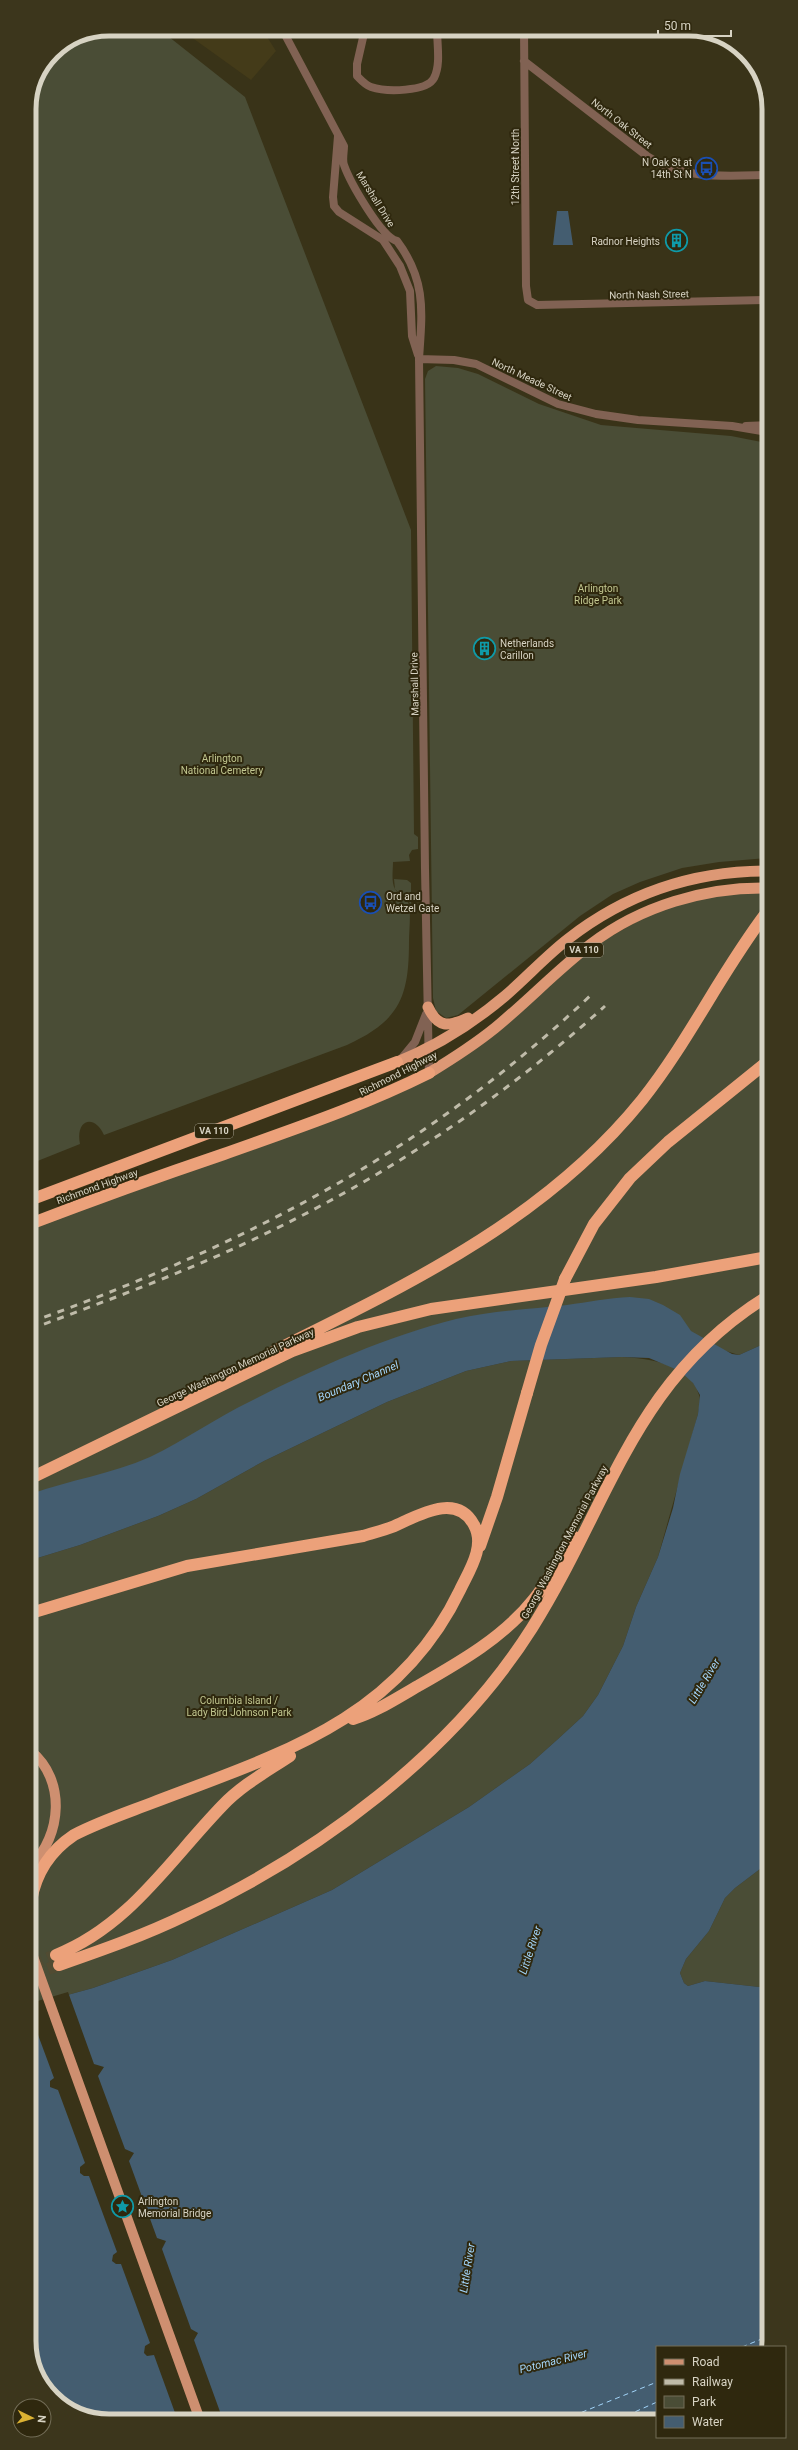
<svg xmlns="http://www.w3.org/2000/svg" width="798" height="2450" font-family="Roboto,sans-serif">
	<style>
		.built { fill: #443b19 }
		.green { fill: #4a4d36 }
		.water { fill: #445d70 }
		.pier { fill: #393318 }
		.lines { fill: none; stroke-linecap: round; stroke-linejoin: round }
		.ferry { stroke: #a3d5fa; stroke-width: 1; stroke-dasharray: 5 4; stroke-linecap: butt }
		.motorway-tunnel { stroke: #514b32; stroke-width: 12; stroke-dasharray: 12 6; stroke-linecap: butt }
		.minor { stroke: #816253; stroke-width: 8 }
		.tertiary { stroke: #816253; stroke-width: 8 }
		.primary { stroke: #ce8f70; stroke-width: 10 }
		.trunk { stroke: #dd9875; stroke-width: 11 }
		.motorway { stroke: #eca17a; stroke-width: 12 }
		.rail { stroke: #bfbba9; stroke-width: 3; stroke-dasharray: 7 7; stroke-linecap: butt }
		.primary-bridge { stroke: #ce8f70; stroke-width: 10 }
		.motorway-bridge { stroke: #eca17a; stroke-width: 12 }
		.labels { text-anchor: middle; stroke-width: 4; stroke-linejoin: round; paint-order: stroke }
		.shield { fill: #2f280e; stroke: #a5a08d; stroke-width: 1 }
		.shield-label { font-size: 9px; font-weight: bold; fill: #d7d3c3 }
		.street-label { font-size: 10px; fill: #d7d3c3; stroke: #2f280e }
		.poi-label { font-size: 10px; fill: #d7d3c3; stroke: #2f280e; text-anchor: start }
		.park-label { font-size: 10px; fill: #c2c790; stroke: #2f280e }
		.water-label { font-size: 11px; font-style: italic; fill: #a3d5fa; stroke: #2f280e }
		.rim { fill: none; stroke: #d7d3c3; stroke-width: 5 }
	</style>
	<rect width="100%" height="100%" fill="#393318"/>
	<path class="built" d="M180,29h82l14,22 -25,29z"/>
	<path class="green" d="M109,29h50l86,68 166,433 3,304 4,3v12l-6,1 -3,5 1,6 -17,1c0,8 -2,20 2,27 3,6 12,9 14,16 2,11 0,25 0,37 0,56 -10,79 -62,103l-243,90c-10,-22 -29,-15 -24,9l-50,20 -1,-1060 8,-30 15,-22 26,-17z
		M436,366l22,2 20,6 61,30 62,21 130,11 36,7v415l-48,4 -37,6 -42,14 -27,12 -33,22 -122,99 -12,3 -10,-7 -3,-13 -8,-619 3,-8z
		M394,879l13,1 4,3v21l-16,-15z
		M767,890l1,452 -29,13 -136,-41 -572,196 -1,-281 353,-133 78,-43 114,-96 96,-55z
		M622,1357c25,1 69,7 77,38 2,5 0,13 -1,19l-40,143 -22,50 -13,39 -25,49 -15,21 -25,23 -28,25 -61,43 -137,83 -160,70 -79,28 -62,17v-445l49,-15 78,-29 38,-17 68,-38 123,-59 79,-31 45,-10z
		M768,1863l1,125 -64,-7 -17,5 -4,-3 -4,-10 6,-14 23,-28 16,-33 10,-10z"/>
	<path class="water" d="M557,211h11l5,34h-20z
		M630,1297l19,2 14,6 17,10 11,16 41,23 7,1 29,-13v521l-33,25 -10,10 -16,33 -23,28 -6,14 4,10 4,3 17,-5 64,7v354l-2,5h-110v72l-554,2 -47,-20 -24,-39 -1,-357 62,-17 79,-28 160,-70 137,-83 61,-43 28,-25 25,-23 15,-21 25,-49 13,-39 22,-50 15,-49 7,-34 18,-60 2,-19 -7,-12 -13,-12 -31,-13 -27,-1 -111,4 -45,10 -79,31 -123,59 -68,38 -38,17 -78,29 -49,15v-66c39,-14 80,-20 119,-37 35,-17 66,-39 101,-56 60,-31 139,-66 205,-82 36,-8 74,-10 111,-14 21,-3 41,-7 63,-8z"/>
	<path class="pier" d="M68,1992l26,72 10,3 -6,9 27,73 9,4 -5,8 28,77 9,3 -4,8 29,80 7,4 -4,7 29,80 -45,1 -24,-66 -7,1 -3,-3 1,-7 5,-3 -29,-79h-5l-4,-3 1,-6 4,-3 -28,-76h-5l-4,-3v-6l5,-4 -27,-73 -8,-3v-6l4,-3 -23,-62v-13z"/>
	<g class="lines">
		<path class="ferry" d="M742,2347l27,-11
			M565,2419l92,-37
			M619,2419l38,-17"/>
		<path class="motorway-tunnel" d="M31,1965l25,-10
			M31,1975l28,-10"/>
		<path class="minor" d="M365,29l-8,35v12c4,4 8,9 14,11 15,5 56,5 63,-9 7,-13 3,-34 3,-49
			M524,29l2,257 2,14 9,5 230,-5
			M524,61l123,95c34,24 79,20 119,19"/>
		<path class="tertiary" d="M282,29l62,117c0,6 -2,14 0,19 6,17 37,72 53,76 30,40 25,72 22,118l6,510 4,204
			M338,136l-5,61 1,9 5,6 44,28 17,26 10,25 2,45 6,19
			M419,359l35,1 22,4 82,40 38,10 42,6 94,6 35,6
			M746,426l21,-1
			M401,1059l14,-17 11,-28"/>
		<path class="primary" d="M31,1751c35,29 31,84 0,115"/>
		<path class="trunk" d="M428,1007c10,21 20,20 40,11
			M397,1062c40,-16 76,-39 108,-66 22,-19 41,-40 63,-57 59,-46 125,-68 199,-68
			M429,1073c23,-14 45,-28 66,-45 33,-27 62,-58 96,-84 50,-38 114,-57 176,-56"/>
		<path class="motorway" d="M30,1200l367,-138
			M30,1224c65,-25 129,-48 194,-70 70,-25 139,-48 205,-81
			M565,1279l29,-55 36,-46 38,-36 99,-80
			M265,1358l13,-9c133,-66 269,-131 364,-249 47,-59 79,-128 125,-188
			M31,1478l261,-127 66,-24 73,-18 225,-32 112,-20
			M480,1546l17,-49 30,-104
			M31,1613l156,-47 176,-30c9,-3 19,-5 29,-9 24,-10 64,-36 82,-2 12,21 -5,46 -14,65 -63,131 -183,165 -308,213 -26,10 -53,19 -78,32 -24,16 -38,37 -43,66
			M353,1719c23,-7 44,-21 65,-33 42,-24 86,-49 116,-87 16,-20 27,-42 39,-63
			M56,1955c73,-29 113,-94 166,-149 20,-21 44,-34 68,-50
			M59,1965c43,-15 86,-30 127,-50 132,-61 267,-162 346,-287 78,-124 101,-249 236,-332"/>
		<path class="rail" d="M31,1322c213,-77 395,-170 561,-328
			M31,1329c80,-30 163,-60 240,-98 122,-59 233,-134 334,-225"/>
		<path class="primary-bridge" d="M31,1951l169,469"/>
		<path class="motorway-bridge" d="M527,1393l14,-48 24,-66"/>
	</g>
	<defs>
		<symbol id="bus-ring" viewBox="-11 -11 22 22"><circle r="9.5" fill="#2f280e" stroke="#1a4fb4" stroke-width="1.5"/><path d="M-5-6H5V4H4V6H2V4H-2V6H-4V4H-5ZM-3.5-4V0h7V-4ZM-3.5 1.2v1.5H-2V1.2ZM2 1.2v1.5H3.5V1.2Z" fill="#1a4fb4"/></symbol>
		<symbol id="building-ring" viewBox="-11 -11 22 22"><circle r="9.5" fill="#2f280e" stroke="#0f9aa8" stroke-width="1.5"/><path d="M-4-6H4V6H1V3H-1V6H-4ZM-2.5-4.3h1.7v1.8h-1.7ZM.8-4.3h1.7v1.8H.8ZM-2.5-1h1.7V.8h-1.7ZM.8-1h1.7V.8H.8Z" fill="#0f9aa8"/></symbol>
		<symbol id="sight-ring" viewBox="-11 -11 22 22"><circle r="9.5" fill="#2f280e" stroke="#0f9aa8" stroke-width="1.5"/><path d="M0-6L1.8-2.2L6-1.7L2.9 1.2L3.7 5.4L0 3.3L-3.7 5.4L-2.9 1.2L-6-1.7L-1.8-2.2Z" fill="#0f9aa8"/></symbol>
	</defs>
	<g fill-rule="evenodd">
		<use href="#bus-ring" x="694" y="156" width="25" height="25"/>
		<use href="#building-ring" x="664" y="228" width="25" height="25"/>
		<use href="#building-ring" x="472" y="636" width="25" height="25"/>
		<use href="#bus-ring" x="358" y="890" width="25" height="25"/>
		<use href="#sight-ring" x="110" y="2194" width="25" height="25"/>
	</g>
	<g class="labels">
		<g class="shield">
			<rect x="565" y="943" width="38" height="14" rx="3"/>
			<rect x="195" y="1124" width="38" height="14" rx="3"/>
		</g>
		<g class="shield-label">
			<text x="584" y="953">VA 110</text>
			<text x="214" y="1134">VA 110</text>
		</g>
		<g class="street-label">
			<text transform="translate(622 123) rotate(38)" y="4">North Oak Street</text>
			<text transform="translate(515 167) rotate(-90)" y="4">12th Street North</text>
			<text transform="translate(376 199) rotate(58)" y="4">Marshall Drive</text>
			<text transform="translate(649 294) rotate(-1)" y="4">North Nash Street</text>
			<text transform="translate(532 379) rotate(25)" y="4">North Meade Street</text>
			<text transform="translate(414 684) rotate(-91)" y="4">Marshall Drive</text>
			<text transform="translate(398 1073) rotate(-27)" y="4">Richmond Highway</text>
			<text transform="translate(97 1186) rotate(-20)" y="4">Richmond Highway</text>
			<text transform="translate(235 1367) rotate(-25)" y="4">George Washington Memorial Parkway</text>
			<text transform="translate(564 1542) rotate(-62)" y="4">George Washington Memorial Parkway</text>
		</g>
		<g class="poi-label">
			<text x="692" y="166" text-anchor="end">N Oak St at<tspan x="692" dy="12">14th St N</tspan></text>
			<text x="660" y="245" text-anchor="end">Radnor Heights</text>
			<text x="500" y="647">Netherlands<tspan x="500" dy="12">Carillon</tspan></text>
			<text x="386" y="900">Ord and<tspan x="386" dy="12">Wetzel Gate</tspan></text>
			<text x="138" y="2205">Arlington<tspan x="138" dy="12">Memorial Bridge</tspan></text>
		</g>
		<g class="park-label">
			<text x="598" y="592">Arlington<tspan x="598" dy="12">Ridge Park</tspan></text>
			<text x="222" y="762">Arlington<tspan x="222" dy="12">National Cemetery</tspan></text>
			<text x="239" y="1704">Columbia Island /<tspan x="239" dy="12">Lady Bird Johnson Park</tspan></text>
		</g>
		<g class="water-label">
			<text transform="translate(358 1381) rotate(-23)" y="4">Boundary Channel</text>
			<text transform="translate(704 1681) rotate(-59)" y="4">Little River</text>
			<text transform="translate(530 1950) rotate(-72)" y="4">Little River</text>
			<text transform="translate(467 2268) rotate(-81)" y="4">Little River</text>
			<text transform="translate(553 2361) rotate(-14)" y="4">Potomac River</text>
		</g>
	</g>
	<path d="M0 0H798V2450H0ZM109 36H689A73 73 0 0 1 762 109V2341A73 73 0 0 1 689 2414H109A73 73 0 0 1 36 2341V109A73 73 0 0 1 109 36Z" fill="#3c361c" fill-rule="evenodd"/>
	<path class="rim" d="M109 36H689A73 73 0 0 1 762 109V2341A73 73 0 0 1 689 2414H109A73 73 0 0 1 36 2341V109A73 73 0 0 1 109 36Z"/>
	<rect x="656" y="2346" width="130" height="92" fill="#2f280e" stroke="#726c56"/>
	<rect x="664" y="2359" width="20" height="6" fill="#ce8f70" stroke="#726c56"/>
	<text x="692" y="2366" font-size="12" fill="#d7d3c3">Road</text>
	<rect x="664" y="2379" width="20" height="6" fill="#bfbba9" stroke="#726c56"/>
	<text x="692" y="2386" font-size="12" fill="#d7d3c3">Railway</text>
	<rect x="664" y="2396" width="20" height="12" fill="#4a4d36" stroke="#726c56"/>
	<text x="692" y="2406" font-size="12" fill="#d7d3c3">Park</text>
	<rect x="664" y="2416" width="20" height="12" fill="#445d70" stroke="#726c56"/>
	<text x="692" y="2426" font-size="12" fill="#d7d3c3">Water</text>
	<g transform="translate(32 2418) rotate(95)"><circle r="19" fill="#2f280e" stroke="#726c56"/>
	<path d="M0-3L7 15L0 10L-7 15Z" fill="#dcb233"/>
	<text y="-6" font-size="11" font-weight="bold" text-anchor="middle" fill="#d7d3c3">N</text>
	</g>
	<path d="M658 30v6h73v-6" fill="none" stroke="#d7d3c3" stroke-width="2"/>
	<text x="664" y="30" font-size="12" fill="#d7d3c3" stroke="#2f280e" stroke-width="3" paint-order="stroke">50 m</text>
</svg>
